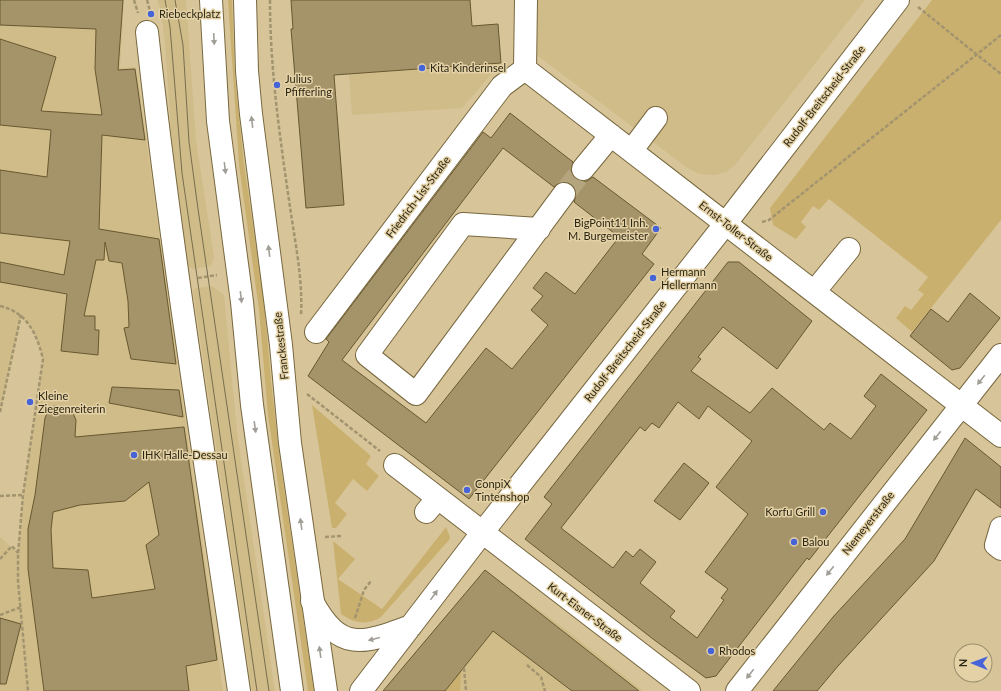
<svg xmlns="http://www.w3.org/2000/svg" width="1001" height="691" font-family="Lato,sans-serif">
	<style>
		.built { fill: #d0bc88 }
		.green { fill: #cab06e }
		.building { fill: #a5946a; stroke: #685830; fill-rule: evenodd }
		.lines { fill: none; stroke-linecap: round; stroke-linejoin: round }
		.minor-tunnel { stroke: #b5a57f; stroke-width: 22; stroke-dasharray: 22 11; stroke-linecap: butt }
		.minor-casing { stroke: #78683f; stroke-width: 24 }
		.major-casing { stroke: #78683f; stroke-width: 24 }
		.path { stroke: #a39470; stroke-width: 2.5; stroke-dasharray: 4 2; stroke-linecap: butt }
		.minor { stroke: #fff; stroke-width: 22 }
		.major { stroke: #fff; stroke-width: 22 }
		.tram { stroke: #786d4f; stroke-width: 1 }
		.oneway { fill: #a09e96 }
		.poi-dot { fill: #4664d8; stroke: #e4d2a6; stroke-width: 1.5 }
		.labels { text-anchor: middle; stroke-width: 3; stroke-linejoin: round; paint-order: stroke }
		.poi-label { font-size: 11px; fill: #2d2715; stroke: #e4d2a6; text-anchor: start }
		.street-label { font-size: 11px; fill: #2d2715; stroke: #e4d2a6 }
	</style>
	<rect width="100%" height="100%" fill="#d7c599"/>
	<path class="built" d="M0,0h124l-4,68 16,-1 87,624h-223v-154l18,16 5,-58 20,-136 -4,-16 -9,-18 -9,-9 -21,96z
		M157,0h29l10,140 18,117 -3,9 -18,3 -5,-3 -16,-121 -7,-102 -4,-32z
		M533,0h332l-130,165 -9,7 -11,3 -15,-1 -11,-5 -155,-116z
		M498,24l3,39 -39,45 -110,7 -6,-80z
		M212,286l12,9 13,137 38,259h-23l-59,-400 3,-3z
		M485,570l80,59 78,62h-257l4,-9z"/>
	<path class="green" d="M228,0h4l3,78 9,86 20,137 7,80 9,80 34,230h-6l-40,-276 -9,-105 -20,-145z
		M932,0h69v220l-89,112 -16,-14 9,-12 6,4 13,-16 -6,-4 10,-13 -99,-78 -10,11 -6,-4 -12,16 5,5 -10,12 -23,-14 -3,-17z
		M312,405l59,51 -5,8 13,12 -12,15 -14,-12 -18,24 12,11 -11,14h-4z
		M446,527l4,10 -1,3 -68,77c-14,9 -27,6 -40,-3l-8,-73 22,18 -17,20 44,30z
		M461,671l-1,20h-15z"/>
	<path class="building" d="M0,0h123l-5,70 17,-1 10,71 -43,-5 -3,94 60,10 17,125 -45,-5 -7,-31 5,-1 -1,-26 -6,-38 -13,-2 -4,-19 -1,18h-8l-12,56h11v14h4l-1,25 -37,-4 6,-57 -67,-12v-20l64,13 6,-34 -70,-8v-63l47,7 4,-47 -51,-5v-86l56,18 -15,54 61,4 -7,-46 1,-40 -96,-4z
		M291,0h179l2,26 26,-2 3,39 -167,12 10,130 -38,3 -15,-179h2z
		M510,113l63,49 -2,11 4,6 6,2h6l6,-4 68,51 -19,26 12,10 -185,235 -161,-123 21,-34 -3,-3 157,-207 8,6zM503,148l51,39 5,-4 6,-1 7,2 4,5v6l-2,7 45,35 -44,57 -29,-22 -13,16 10,8 -12,14 17,15 -36,44 -26,-21 -60,75 -84,-63z
		M728,262h11l73,59 -35,48 -54,-42 -25,30 3,2 -10,12 59,42 22,-25 52,42 6,-7 21,16 25,-33 -12,-10 17,-22 46,36 -118,150 -2,-2 -91,118 -10,2 -53,-39 -128,-100 27,-35 -8,-7zM678,402l21,17 9,-13 44,35 -36,46 32,27 -43,58 23,17 -7,9 3,2 -27,38 -27,-21 5,-6 -35,-28 16,-21 -16,-13 -7,8 -7,-6 -13,17 -52,-40 79,-101 5,4 7,-8 7,5z
		M970,293l30,25 -40,50 -8,2 -42,-34 21,-27 17,13z
		M112,387l67,3 4,27 -74,-14z
		M54,406l14,2 4,3 4,9 -1,17 109,-10 33,233 -31,6 3,25h-145l-16,-122v-40l7,-34 10,-77 3,-7zM149,482l10,53 -13,10 9,44 -63,9 -4,-28 -35,-2 -2,-38 2,-18 27,-7 45,-4z
		M965,438l36,29v41l-25,-19 -42,72 -96,105 -21,25h-44l60,-74 72,-78z
		M684,463l25,20 -29,37 -26,-19z
		M485,570l154,121h-67l-79,-60 -48,60h-62z
		M0,618l21,6 -15,60h-6z"/>
	<g class="lines">
		<path class="minor-tunnel" d="M564,194l19,-25"/>
		<defs>
			<path id="minor" d="M526,0l-1,69 476,367
				M147,32c24,220 60,440 92,659
				M632,150l24,-32
				M583,169l28,-34
				M539,229l-76,-5 -96,131 49,39 148,-200
				M814,292l35,-43
				M316,332l186,-246 23,-17
				M395,465l294,226
				M426,512l12,-14
				M1001,528l-5,17 5,4
				M312,601c28,52 51,43 99,25
				M361,691l121,-158 244,-310 172,-223
				M737,691l264,-336"/>
			<path id="major" d="M211,0l7,121 24,181 10,103 40,286
				M245,0l2,71 4,43 30,231 9,98 36,248"/>
		</defs>
		<use href="#minor" class="minor-casing"/>
		<use href="#major" class="major-casing"/>
		<path class="path" d="M134,0l4,13
			M147,0l3,11
			M270,0c0,70 10,138 20,207 5,35 13,72 11,109
			M918,7l83,67
			M762,222l7,-2 232,-185
			M198,278l19,-3
			M0,306c27,6 37,28 43,53l-20,136 -5,59v27l10,110
			M307,394l73,57
			M0,412l21,-97
			M0,496l23,-1
			M325,537l16,-1
			M0,559l12,-13 6,7
			M0,615l21,-8
			M355,618l9,-28 7,-9
			M527,665l14,12 4,14
			M464,668l2,23"/>
		<use href="#minor" class="minor"/>
		<use href="#major" class="major"/>
		<path class="tram" d="M165,0l5,27 12,146 75,518
			M175,0l8,45 6,97 9,67 71,482"/>
	</g>
	<defs><path id="oneway-solid" d="M-6-.8H1V-3.2L6.5 0L1 3.2V.8H-6Z"/></defs>
	<g class="oneway">
		<use href="#oneway-solid" transform="translate(214 39) rotate(87)"/>
		<use href="#oneway-solid" transform="translate(252 122) rotate(-97)"/>
		<use href="#oneway-solid" transform="translate(225 168) rotate(83)"/>
		<use href="#oneway-solid" transform="translate(269 251) rotate(-97)"/>
		<use href="#oneway-solid" transform="translate(241 297) rotate(83)"/>
		<use href="#oneway-solid" transform="translate(981 380) rotate(129)"/>
		<use href="#oneway-solid" transform="translate(255 427) rotate(82)"/>
		<use href="#oneway-solid" transform="translate(937 436) rotate(128)"/>
		<use href="#oneway-solid" transform="translate(301 524) rotate(-98)"/>
		<use href="#oneway-solid" transform="translate(830 571) rotate(128)"/>
		<use href="#oneway-solid" transform="translate(434 595) rotate(-54)"/>
		<use href="#oneway-solid" transform="translate(374 639) rotate(166)"/>
		<use href="#oneway-solid" transform="translate(320 652) rotate(-98)"/>
		<use href="#oneway-solid" transform="translate(750 674) rotate(128)"/>
	</g>
	<g class="poi-dot">
		<circle cx="151" cy="14" r="4"/>
		<circle cx="422" cy="68" r="4"/>
		<circle cx="277" cy="85" r="4"/>
		<circle cx="656" cy="229" r="4"/>
		<circle cx="653" cy="278" r="4"/>
		<circle cx="30" cy="402" r="4"/>
		<circle cx="134" cy="455" r="4"/>
		<circle cx="467" cy="490" r="4"/>
		<circle cx="823" cy="512" r="4"/>
		<circle cx="794" cy="542" r="4"/>
		<circle cx="711" cy="651" r="4"/>
	</g>
	<g class="labels">
		<g class="poi-label">
			<text x="159" y="18">Riebeckplatz</text>
			<text x="430" y="72">Kita Kinderinsel</text>
			<text x="285" y="83">Julius<tspan x="285" dy="13">Pfifferling</tspan></text>
			<text x="648" y="227" text-anchor="end">BigPoint11 Inh.<tspan x="648" dy="13">M. Burgemeister</tspan></text>
			<text x="661" y="276">Hermann<tspan x="661" dy="13">Hellermann</tspan></text>
			<text x="38" y="400">Kleine<tspan x="38" dy="13">Ziegenreiterin</tspan></text>
			<text x="142" y="459">IHK Halle-Dessau</text>
			<text x="475" y="488">ConpiX<tspan x="475" dy="13">Tintenshop</tspan></text>
			<text x="815" y="516" text-anchor="end">Korfu Grill</text>
			<text x="802" y="546">Balou</text>
			<text x="719" y="655">Rhodos</text>
		</g>
		<g class="street-label">
			<text transform="translate(824 96) rotate(-52)" y="4">Rudolf-Breitscheid-Straße</text>
			<text transform="translate(418 197) rotate(-53)" y="4">Friedrich-List-Straße</text>
			<text transform="translate(736 231) rotate(38)" y="4">Ernst-Toller-Straße</text>
			<text transform="translate(281 346) rotate(-96)" y="4">Franckestraße</text>
			<text transform="translate(625 351) rotate(-52)" y="4">Rudolf-Breitscheid-Straße</text>
			<text transform="translate(868 523) rotate(-52)" y="4">Niemeyerstraße</text>
			<text transform="translate(585 612) rotate(37)" y="4">Kurt-Eisner-Straße</text>
		</g>
	</g>
	<g transform="translate(973 663) rotate(271)"><circle r="19" fill="#e4d2a6" stroke="#9b8e6c"/>
	<path d="M0-3L7 15L0 10L-7 15Z" fill="#4664d8"/>
	<text y="-6" font-size="11" font-weight="bold" text-anchor="middle" fill="#2d2715">N</text>
	</g>
</svg>
